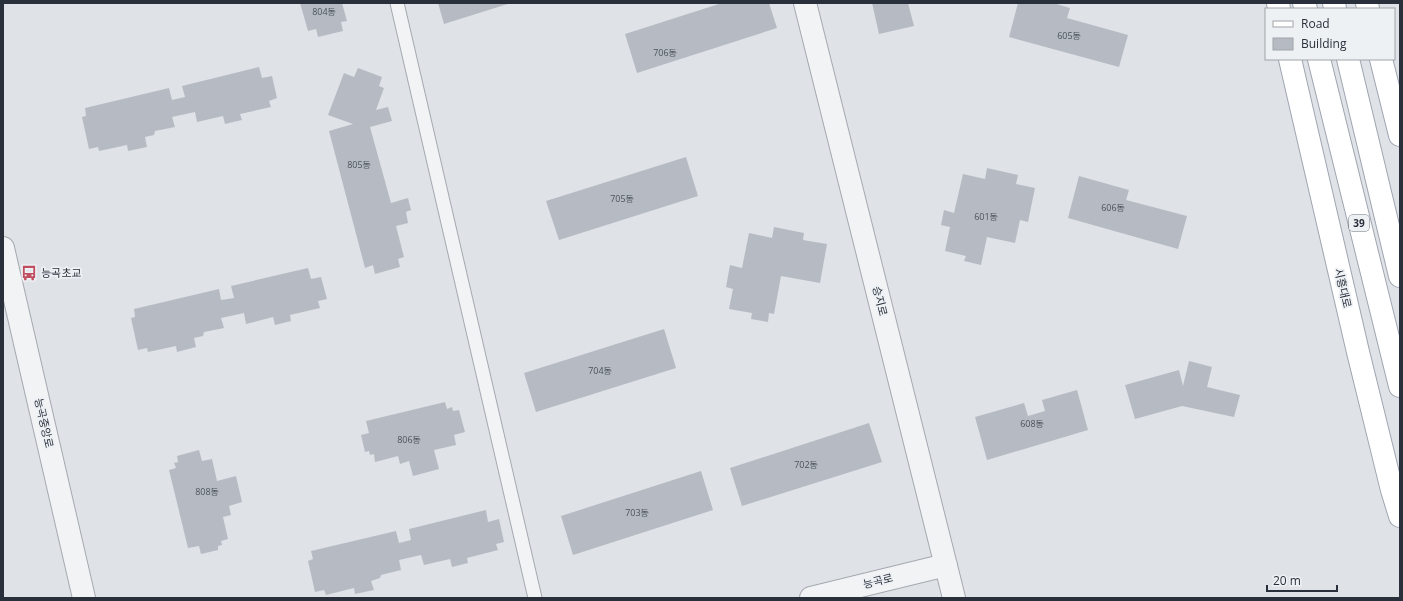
<svg xmlns="http://www.w3.org/2000/svg" width="1403" height="601" font-family="'Open Sans','Noto Sans KR',sans-serif">
	<style>
		.building { fill: #b6bbc3 }
		.lines { fill: none; stroke-linecap: round; stroke-linejoin: round }
		.pedestrian-casing { stroke: #a5a9b0; stroke-width: 15 }
		.tertiary-casing { stroke: #a5a9b0; stroke-width: 24 }
		.primary-casing { stroke: #9fa6b1; stroke-width: 24 }
		.pedestrian { stroke: #f1f3f5; stroke-width: 13 }
		.tertiary { stroke: #f1f3f5; stroke-width: 22 }
		.primary { stroke: #fff; stroke-width: 22 }
		.labels { text-anchor: middle; stroke-width: 3.5; stroke-linejoin: round; paint-order: stroke }
		.number-label { font-size: 9px; fill: #4c535e }
		.shield { fill: #eef1f4; stroke: #646a73; stroke-width: 1 }
		.shield-label { font-size: 10px; font-weight: bold; fill: #29303c }
		.poi-label { font-size: 11px; fill: #29303c; stroke: #eef1f4; text-anchor: start }
		.street-label { font-size: 11px; fill: #29303c; stroke: #eef1f4 }
	</style>
	<rect width="100%" height="100%" fill="#dfe2e7"/>
	<path class="building" d="M300,3h42l5,18 -6,1 2,9 -25,6 -2,-8 -8,2z
		M438,3h73l-67,21z
		M722,3h47l8,25 -140,45 -12,-39z
		M872,3h36l6,23 -35,8z
		M1018,3h35l17,5 -3,10 61,17 -9,32 -110,-30z
		M259,67l3,11 10,-2 5,22 -8,3 2,6 -31,7 2,6 -17,4 -2,-8 -26,6 -2,-10 -23,5 3,10 -20,4 -1,4 -9,2 2,10 -19,4 -1,-6 -28,6 -1,-4 -9,2 -7,-32 4,-1 -1,-8 84,-20 3,12 13,-3 -3,-11z
		M358,68l24,9 -3,9 5,2 -8,22 12,-3 4,14 -22,6 21,76 17,-5 3,12 -5,2 2,11 -12,3 8,31 -6,2 2,8 -25,7 -2,-9 -8,3 -36,-137 24,-7 -25,-9 16,-42 10,4z
		M686,157l12,39 -139,44 -13,-39z
		M987,168l31,7 -2,9 19,4 -7,34 -8,-2 -5,23 -28,-6 -6,28 -17,-4 2,-5 -21,-5 5,-24 -9,-2 3,-15 10,3 9,-39 22,5z
		M1079,176l50,14 -3,10 61,16 -9,33 -110,-31z
		M774,227l30,6 -1,7 24,4 -7,39 -39,-7 -7,38 -5,-1 -1,9 -17,-3 1,-6 -23,-4 4,-20 -7,-2 4,-22 12,3 7,-35 23,5z
		M308,268l3,11 10,-2 6,22 -9,2 2,7 -30,7 1,6 -16,4 -2,-8 -27,7 -2,-11 -23,5 3,10 -20,4 -1,4 -9,2 2,9 -19,5 -1,-6 -28,6 -1,-4 -9,2 -7,-32 4,-1 -1,-8 85,-20 2,11 13,-2 -3,-12z
		M664,329l12,39 -140,44 -12,-39z
		M1189,361l23,6 -5,20 33,8 -6,22 -52,-11 -47,13 -10,-34 54,-15 4,16z
		M1077,390l11,40 -101,30 -12,-43 49,-14 4,13 17,-5 -3,-11z
		M445,402l2,7 5,-2 1,4 6,-1 6,22 -11,3 2,10 -22,5 5,19 -26,7 -4,-15 -9,3 -2,-8 -23,6 -1,-8 -4,1 -1,-4 -4,1 -4,-17 8,-2 -3,-12z
		M869,423l13,39 -140,44 -12,-38z
		M199,450l3,11 10,-2 5,22 19,-5 6,26 -13,4 2,9 -8,2 5,22 -7,2 1,4 -4,1v4l-17,4 -2,-8 -11,2 -19,-78 7,-2 -2,-5 4,-1 -1,-6z
		M701,471l12,39 -140,45 -12,-39z
		M486,510l2,12 11,-3 5,23 -8,2 2,6 -31,8 1,5 -16,4 -2,-8 -26,6 -3,-10 -22,5 2,10 -20,5 -1,3 -9,3 3,9 -19,4 -1,-6 -28,7 -2,-5 -9,2 -7,-31 5,-2 -2,-8 85,-20 3,12 12,-3 -2,-11z"/>
	<g class="lines">
		<defs>
			<path id="pedestrian" d="M397,3l138,595"/>
			<path id="tertiary" d="M805,3l149,595
				M3,248l81,350
				M811,598l135,-33"/>
			<path id="primary" d="M1278,3l1,6
				M1304,3l2,6
				M1334,3l1,6
				M1367,3l1,6
				M1290,59l68,293 34,138 8,26
				M1319,59l81,327
				M1348,59l52,217
				M1381,59l19,76"/>
		</defs>
		<use href="#pedestrian" class="pedestrian-casing"/>
		<use href="#tertiary" class="tertiary-casing"/>
		<use href="#primary" class="primary-casing"/>
		<use href="#pedestrian" class="pedestrian"/>
		<use href="#tertiary" class="tertiary"/>
		<use href="#primary" class="primary"/>
	</g>
	<defs>
		<symbol id="bus-bare" viewBox="-9 -9 18 18"><path d="M-5-6H5V4H4V6H2V4H-2V6H-4V4H-5ZM-3.5-4V0h7V-4ZM-3.5 1.2v1.5H-2V1.2ZM2 1.2v1.5H3.5V1.2Z" fill="#c14e60" stroke="#eef1f4" stroke-width="2.5" paint-order="stroke"/></symbol>
	</defs>
	<g fill-rule="evenodd">
		<use href="#bus-bare" x="18" y="262" width="22" height="22"/>
	</g>
	<g class="labels">
		<g class="number-label">
			<text x="324" y="15">804동</text>
			<text x="1069" y="39">605동</text>
			<text x="665" y="56">706동</text>
			<text x="359" y="168">805동</text>
			<text x="622" y="202">705동</text>
			<text x="1113" y="211">606동</text>
			<text x="986" y="220">601동</text>
			<text x="600" y="374">704동</text>
			<text x="1032" y="427">608동</text>
			<text x="409" y="443">806동</text>
			<text x="806" y="468">702동</text>
			<text x="207" y="495">808동</text>
			<text x="637" y="516">703동</text>
		</g>
		<rect class="shield" x="1349" y="215" width="20" height="16" rx="3"/>
		<g class="shield-label">
			<text x="1359" y="227">39</text>
		</g>
		<g class="poi-label">
			<text x="41" y="277">능곡초교</text>
		</g>
		<g class="street-label">
			<text transform="translate(1343 288) rotate(77)" y="4">시흥대로</text>
			<text transform="translate(880 301) rotate(76)" y="4">승지로</text>
			<text transform="translate(44 423) rotate(77)" y="4">능곡중앙로</text>
			<text transform="translate(878 581) rotate(-14)" y="4">능곡로</text>
		</g>
	</g>
	<rect width="1403" height="601" fill="none" stroke="#29303c" stroke-width="8"/>
	<rect x="1265" y="8" width="130" height="52" fill="#eef1f4" stroke="#9fa4aa"/>
	<rect x="1273" y="21" width="20" height="6" fill="#ffffff" stroke="#9fa4aa"/>
	<text x="1301" y="28" font-size="12" fill="#29303c">Road</text>
	<rect x="1273" y="38" width="20" height="12" fill="#b6bbc3" stroke="#9fa4aa"/>
	<text x="1301" y="48" font-size="12" fill="#29303c">Building</text>
	<path d="M1267 585v6h70v-6" fill="none" stroke="#29303c" stroke-width="2"/>
	<text x="1273" y="585" font-size="12" fill="#29303c" stroke="#eef1f4" stroke-width="3" paint-order="stroke">20 m</text>
</svg>
